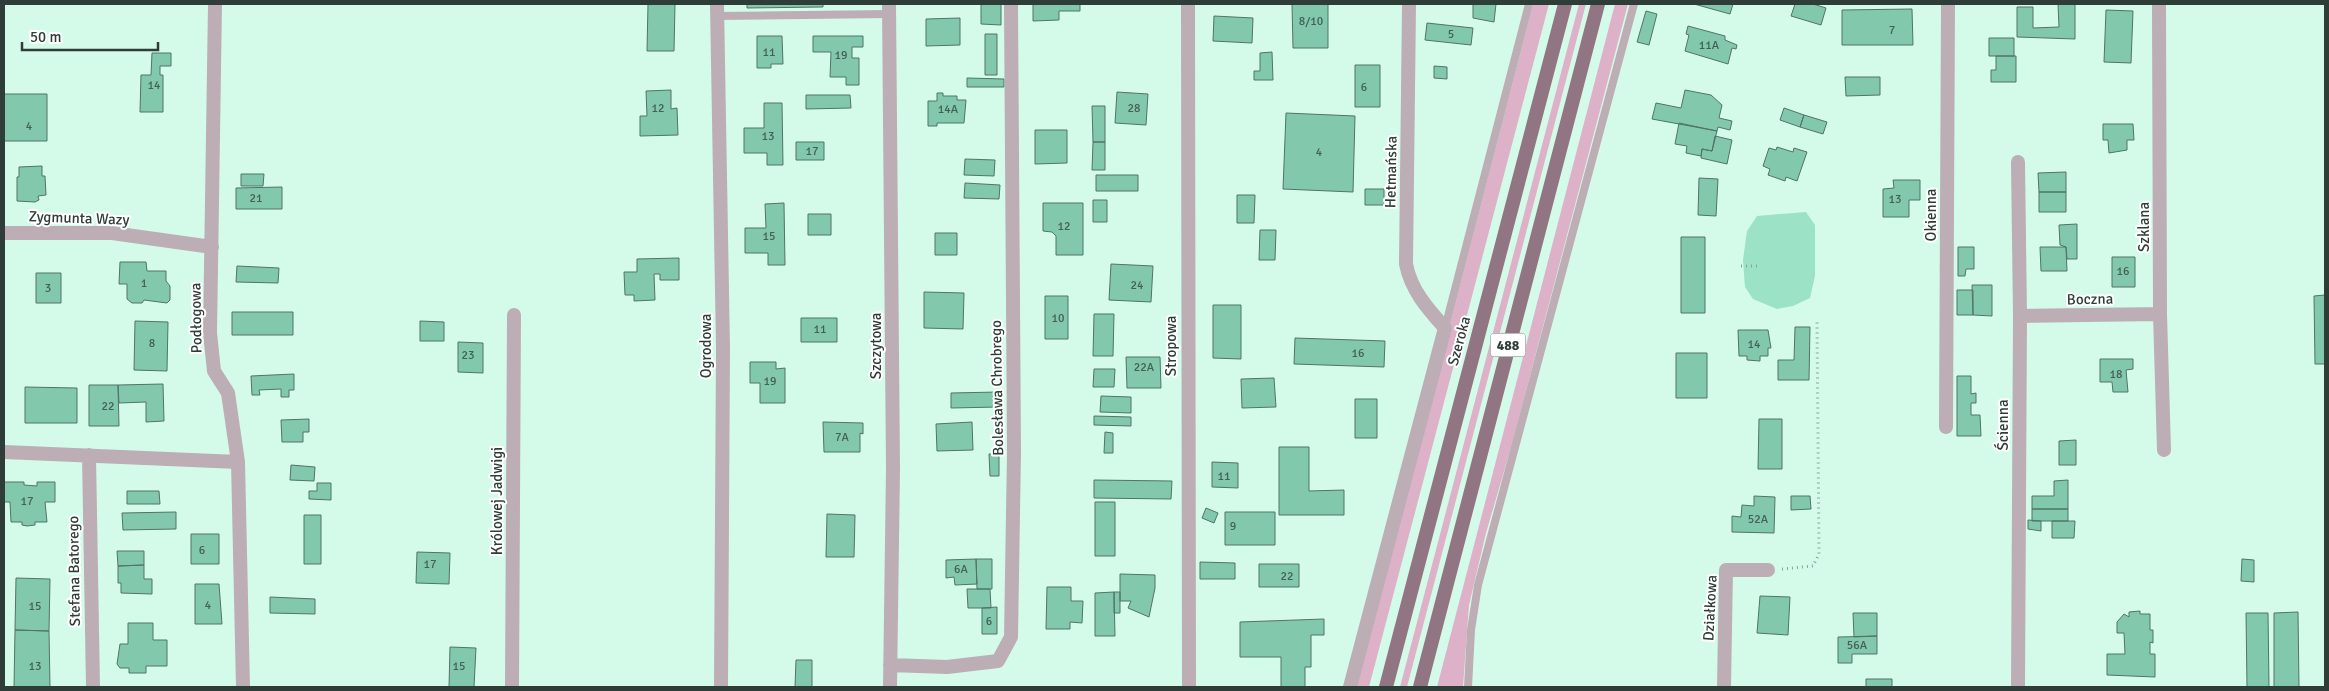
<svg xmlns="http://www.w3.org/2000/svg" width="2329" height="691" font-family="Signika,sans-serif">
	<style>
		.green { fill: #ddb2c8 }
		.water { fill: #9ce2c6 }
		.building { fill: #82c8ad; stroke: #517466 }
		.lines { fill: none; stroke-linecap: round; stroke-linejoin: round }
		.path { stroke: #88a498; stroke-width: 3; stroke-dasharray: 1 4; stroke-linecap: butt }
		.service { stroke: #bdadb5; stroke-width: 8 }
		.minor { stroke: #bdadb5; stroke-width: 14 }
		.primary { stroke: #917583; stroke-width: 14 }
		.labels { text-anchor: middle; stroke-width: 4; stroke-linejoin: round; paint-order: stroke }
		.number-label { font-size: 12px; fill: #436054 }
		.shield { fill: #fff; stroke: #6d7773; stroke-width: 1 }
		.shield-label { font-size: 14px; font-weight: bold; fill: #2e3d37 }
		.street-label { font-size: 15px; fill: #2e3d37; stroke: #fff }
	</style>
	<rect width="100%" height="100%" fill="#d4fbea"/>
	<path class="green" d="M1533,4h16l-180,683h-13z
		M1579,4h7l-179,683h-7z
		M1615,4h13l-116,440 -26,89 -17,72 -6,82h-26z"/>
	<path class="water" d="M1806,212l9,13v51l-5,22 -17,8 -16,3 -24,-10 -8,-12 -2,-27 4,-29 10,-15z"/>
	<path class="building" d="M648,4h27l-1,47h-27z
		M747,4h76v3l-76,1z
		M981,4h20v21l-20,-1z
		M1033,4h47v7h-21v9l-26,1z
		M1292,4h36v44h-35z
		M1473,4h23l-2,18 -21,-4z
		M1694,4h39l-3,10z
		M1795,4h18l13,4 -5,17 -30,-9z
		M2058,4h17v35l-58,-2v-30h16v21l26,-1z
		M1912,9l1,36h-71v-35z
		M2106,10l27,1 -2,52 -27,-1z
		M1646,11l11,3 -8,31 -12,-3z
		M1214,16l39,2 -1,25 -39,-2z
		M960,18v27l-34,1v-27z
		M1427,23l46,5 -2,17 -46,-5z
		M1688,26l37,10v4l12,5 -1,4 -4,-1 -4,16 -43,-13 4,-16 -3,-1z
		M985,34h12v41h-12z
		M757,36h25l1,28h-12v4h-14z
		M813,36h50v11h-11v11h7v27h-13v-8h-16l1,-25h-18z
		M1989,38h25v18h-25z
		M1272,52l1,28h-19v-9h6v-18z
		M152,53h19v13h-11v9h3v37h-23l1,-37h10z
		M1996,56h20v26h-25v-12h5z
		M1355,65h25v42h-25z
		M1434,66l13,1v12l-13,-1z
		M1845,77h35v18l-34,1z
		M967,78l37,1v8h-37z
		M671,90v19l6,-1 1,27 -38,1v-20h7l-1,-25z
		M1685,90l26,5 11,10 -3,13 13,3 -2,9 -12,-3 -1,4 -65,-12 4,-16 25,5z
		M1117,92l31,2 -2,31 -31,-2z
		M937,93h6v3h14v4h9l-2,23h-27v3h-9v-25h9z
		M4,94h43v47h-43z
		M806,95h44l1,13 -45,1z
		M764,103h18l1,62h-16v-12h-23v-25h20z
		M1092,106h13v36h-12z
		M1784,108l20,7 -4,12 -20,-7z
		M1286,113l69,3 -2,76 -70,-3z
		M1804,115l23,7 -4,12 -23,-7z
		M1679,123l38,8 -5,20 -10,-2 -1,7 -15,-3 1,-7 -12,-2z
		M2103,124h30l1,16h-7v10l-18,3 -1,-13h-5z
		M1035,130h32v33l-32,1z
		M1715,136l17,4 -5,24 -26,-6 1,-9 10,2z
		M796,142h28v18h-28z
		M1093,142h12v28h-13z
		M1777,147l16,5 1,-4 13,4 -10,29 -11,-4 -1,4 -17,-6 2,-6 -7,-3 6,-18 7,2z
		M965,159l30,1 -1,16 -30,-1z
		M42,166v10h3l1,19 -8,1 1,4 -4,2 -18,-1v-24h2v-10z
		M2066,172v20h-27l-1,-19z
		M241,174h23l-1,12h-22z
		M1096,175h42v16h-42z
		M1699,178l19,1 -2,37 -18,-1z
		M1893,180h27v20h-11v17h-26v-28l11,-1z
		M965,183l35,2 -1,14 -35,-1z
		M282,187v22h-46v-21z
		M1365,189h19v16h-19z
		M2039,192h27v20h-27z
		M1237,195h18l-1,28h-17z
		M1093,200h14v22h-14z
		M784,203l1,62h-17v-12h-23v-25h21l-1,-24z
		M1043,203h40v52h-27v-19l-4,-4 -9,-1z
		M808,214h23v21h-23z
		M2077,224v35h-10l-1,-12 -6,-2 -1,-20z
		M1260,230h16l-1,30h-16z
		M935,233h22v22h-22z
		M1681,237h24v76h-24z
		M1958,247h16v22h-8l-1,7h-7z
		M2040,247h26l1,24h-26z
		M2112,257h23v30h-23z
		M679,258v22h-19v-6h-6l1,26 -21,1v-6h-9l-1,-23h13v-13z
		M120,262h26l1,9h19v10l4,5v14l-3,3 -23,-3 -2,3h-10l-5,-4v-15h-8z
		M1111,264l42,2 -2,36 -42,-2z
		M237,266l42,2 -1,15 -42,-1z
		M36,273h25v30h-25z
		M1972,285h20v31l-19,-1z
		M1957,290h16v25h-16z
		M924,292l40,1 -1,36 -39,-1z
		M2325,295v69h-10l-1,-68z
		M1045,296h23v43h-23z
		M1213,305h28v54l-28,-1z
		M232,312h61v23h-61z
		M1094,314h20l-1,42h-20z
		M801,318h36v24h-36z
		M135,321l33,1 -1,49 -33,-1z
		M420,321l24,1v19h-24z
		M1795,327h15l-1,53h-31v-20h16z
		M1738,330h30l3,18h-3v8h-8v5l-13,-1v-4h-8z
		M1295,338l90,3 -1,26 -90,-3z
		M458,342l25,1v30l-25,-1z
		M1676,353h31v45h-31z
		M1126,357h34l1,31h-34z
		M2100,359h33v10l-7,1 2,22h-15l-1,-10h-12z
		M750,362h26v7l9,-1v35h-25v-20h-10z
		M1094,369h21l-1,18h-21z
		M294,374v16h-5v7h-8v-8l-22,1 1,5h-8l-1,-19z
		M1957,376h14v18l5,-1v10h-5v12h9l1,21h-24z
		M1274,378l2,29 -34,1 -1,-29z
		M163,384l1,37 -18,1v-20l-27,1 -1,-18z
		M89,385h29l1,41h-30z
		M25,387l52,1v35h-52z
		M998,392l1,15 -48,1v-15z
		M1101,396l30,1v16l-31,-1z
		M1355,399h22v39h-22z
		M1094,416l37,1v9l-37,-1z
		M309,419v13h-6v10h-21l-1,-22z
		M1759,419h23v50h-24z
		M823,422l40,1v11l-3,-1v19h-36z
		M972,422l1,28 -36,1 -1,-27z
		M1105,432l8,1v20h-9z
		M2076,440v25h-17v-24z
		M1279,447h30v44l35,-1v25h-65z
		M989,454h10v22h-9z
		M1212,462l26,1v25l-26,-1z
		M291,465l24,2 -1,14 -24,-1z
		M1094,480l78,1 -1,18 -77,-1z
		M2068,480v29h-36v-13h22v-15z
		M4,482h20v3l13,1v-4h18v20h-10l2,20h-12v3l-8,1 -5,-1v-3h-11l-1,-20h-6z
		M317,483h14v17l-22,-1v-8h8z
		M127,491h32l1,13h-33z
		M1754,496l21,1 -1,36 -42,-1v-16l9,1 1,-12 12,1z
		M1791,496h19l1,13 -20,1z
		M1095,502h20v54h-20z
		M1206,508l12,5 -4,10 -12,-5z
		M2032,509h36v12h-36z
		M176,512v17l-53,1 -1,-17z
		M1225,512h50v33h-50z
		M827,514l28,1 -1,42h-28z
		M304,515h17v49h-17z
		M2028,520l13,1v10l-13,-2z
		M2052,521h23l-1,17h-22z
		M191,534h28v30h-28z
		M117,551h27v14l-26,1z
		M417,552l33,1 -1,31 -33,-1z
		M976,559l1,25 -22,1 -1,-8 -8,1v-18z
		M976,559h16v30h-15z
		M2242,559l12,1v22l-13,-1z
		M1200,562l35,1v16h-35z
		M1259,564h40v23h-40z
		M144,565v14h8v15l-31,-1v-10h-3v-17z
		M1120,574l35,1v13l-6,29 -21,-9 3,-7h-11z
		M16,578l34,1 -1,52 -34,-1z
		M195,584h24l3,40h-27z
		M1047,587h24v14h12l-1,22 -12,-1v7h-24z
		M967,589h23l1,19h-23z
		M1114,592l1,44h-20v-43z
		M1114,592h6v21h-6z
		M1760,596l30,1 -2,38 -31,-2z
		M270,597l45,2v15l-45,-1z
		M997,607v27h-15v-26z
		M2140,611v3h10v16h3v13l-3,-1v12h5v23l-48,-2v-21h18l-1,-21h-7v-11l7,-8 5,3v-5z
		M2298,612l1,75h-25v-74z
		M1853,613h24v23l-23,1z
		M2246,613h22l1,74h-22z
		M1324,619v16h-13v32h-6v20h-24v-30h-41v-35z
		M128,623h25v17h14v26h-21v7h-17v-5h-9l-3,-4 3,-20h8z
		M15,630l34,1 1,56h-36z
		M1877,636v18h-25v9h-14v-26z
		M450,647l26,1 -2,39h-25z
		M796,660h16v27h35h-52z
		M1866,679h26v8h-26z"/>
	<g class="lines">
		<path class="path" d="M1741,266h16
			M1782,569l31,-3 6,-12 -2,-232"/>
		<path class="service" d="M717,16l172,-2
			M1445,328l84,-324
			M1468,687l3,-57 7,-45 156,-581"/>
		<path class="minor" d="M215,4l-5,329 4,38 14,22 10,69 5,225
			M717,4l6,344 -2,339
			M889,4l4,465 -3,218
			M1188,4l1,683
			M2159,4l1,310 4,136
			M2018,162l2,154 -2,371
			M4,233h108l100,14
			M2020,316l140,-2
			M1946,427l2,-423
			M4,452l234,10
			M89,455l4,232
			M890,665l57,2 51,-6 13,-24 3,-185 -3,-448
			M512,687l2,-372
			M1350,687l95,-359c-18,-20 -34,-38 -39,-64l3,-260
			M1724,687l2,-117h42"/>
		<path class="primary" d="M1386,687l179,-683
			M1420,687l178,-683"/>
	</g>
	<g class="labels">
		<g class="number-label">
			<text x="1311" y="25">8/10</text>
			<text x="1892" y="34">7</text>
			<text x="1451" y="38">5</text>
			<text x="1709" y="49">11A</text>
			<text x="769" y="56">11</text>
			<text x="841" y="59">19</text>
			<text x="154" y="89">14</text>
			<text x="1364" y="91">6</text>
			<text x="658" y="112">12</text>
			<text x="1134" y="112">28</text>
			<text x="948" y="113">14A</text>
			<text x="29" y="130">4</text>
			<text x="768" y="140">13</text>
			<text x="812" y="155">17</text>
			<text x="1319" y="156">4</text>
			<text x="256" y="202">21</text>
			<text x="1895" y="203">13</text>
			<text x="1064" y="230">12</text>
			<text x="769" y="240">15</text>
			<text x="2123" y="275">16</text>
			<text x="144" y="287">1</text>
			<text x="1137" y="289">24</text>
			<text x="48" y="292">3</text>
			<text x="1058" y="322">10</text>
			<text x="820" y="333">11</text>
			<text x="152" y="347">8</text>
			<text x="1754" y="348">14</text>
			<text x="1358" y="357">16</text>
			<text x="468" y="359">23</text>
			<text x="1144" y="371">22A</text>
			<text x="2116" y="378">18</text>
			<text x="770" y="385">19</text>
			<text x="108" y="410">22</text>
			<text x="842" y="441">7A</text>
			<text x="1224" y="480">11</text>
			<text x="27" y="505">17</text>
			<text x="1758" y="523">52A</text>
			<text x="1233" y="530">9</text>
			<text x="202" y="554">6</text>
			<text x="430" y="568">17</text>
			<text x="961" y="573">6A</text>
			<text x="1287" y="580">22</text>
			<text x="208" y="609">4</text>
			<text x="35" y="610">15</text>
			<text x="989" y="625">6</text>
			<text x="1857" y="649">56A</text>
			<text x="35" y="670">13</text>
			<text x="459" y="670">15</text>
		</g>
		<rect class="shield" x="1490.5" y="333.5" width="35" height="23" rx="4"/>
		<g class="shield-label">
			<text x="1508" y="350">488</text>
		</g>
		<g class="street-label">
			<text transform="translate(1391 172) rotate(-89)" y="5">Hetmańska</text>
			<text transform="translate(1931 215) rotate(-90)" y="5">Okienna</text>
			<text transform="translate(79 218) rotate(2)" y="5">Zygmunta Wazy</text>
			<text transform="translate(2144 227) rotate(-90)" y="5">Szklana</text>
			<text transform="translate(2090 299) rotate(-1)" y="5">Boczna</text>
			<text transform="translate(196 318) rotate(-91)" y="5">Podłogowa</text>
			<text transform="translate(1459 341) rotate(-75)" y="5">Szeroka</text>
			<text transform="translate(706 346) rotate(-90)" y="5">Ogrodowa</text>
			<text transform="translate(876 346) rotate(-90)" y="5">Szczytowa</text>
			<text transform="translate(1171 346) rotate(-90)" y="5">Stropowa</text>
			<text transform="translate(997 388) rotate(-91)" y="5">Bolesława Chrobrego</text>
			<text transform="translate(2003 425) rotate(-90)" y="5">Ścienna</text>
			<text transform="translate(497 501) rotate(-90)" y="5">Królowej Jadwigi</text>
			<text transform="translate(74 571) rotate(-91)" y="5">Stefana Batorego</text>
			<text transform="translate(1710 608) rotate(-87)" y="5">Działkowa</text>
		</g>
	</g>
	<rect width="2329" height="691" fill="none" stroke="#2e3d37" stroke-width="10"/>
	<path d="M22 42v8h136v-8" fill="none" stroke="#2e3d37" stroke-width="2.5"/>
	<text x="30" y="42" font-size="15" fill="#2e3d37" stroke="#ffffff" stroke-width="4" paint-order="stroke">50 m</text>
</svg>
